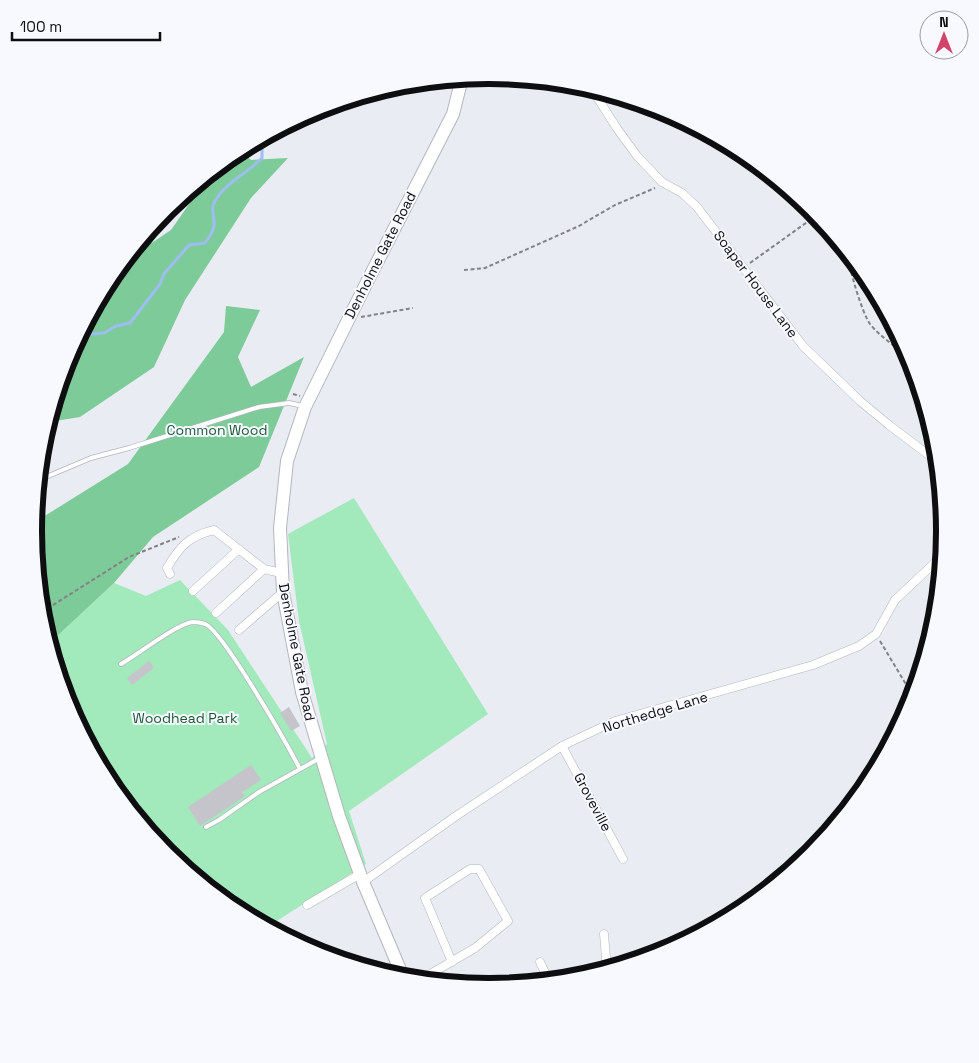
<svg xmlns="http://www.w3.org/2000/svg" width="979" height="1063" font-family="'Space Grotesk',sans-serif">
	<style>
		.green { fill: #a2e9bb }
		.forest { fill: #7dcb99 }
		.lines { fill: none; stroke-linecap: round; stroke-linejoin: round }
		.stream { stroke: #9ebef3; stroke-width: 3 }
		.building { fill: #c6c4cb }
		.service-casing { stroke: #b3b6bc; stroke-width: 5.5 }
		.minor-casing { stroke: #b3b6bc; stroke-width: 9 }
		.primary-casing { stroke: #b3b6bc; stroke-width: 14 }
		.path { stroke: #828388; stroke-width: 2; stroke-dasharray: 4 2.5; stroke-linecap: butt }
		.service { stroke: #fff; stroke-width: 4 }
		.minor { stroke: #fff; stroke-width: 8 }
		.primary { stroke: #fff; stroke-width: 12 }
		.labels { text-anchor: middle; stroke-width: 4; stroke-linejoin: round; paint-order: stroke }
		.street-label { font-size: 14px; fill: #0e0e11; stroke: #f7f9fe }
		.park-label { font-size: 14px; fill: #1e5837; stroke: #f7f9fe }
		.rim { fill: none; stroke: #0e0e11; stroke-width: 6 }
	</style>
	<rect width="100%" height="100%" fill="#e9ecf2"/>
	<path class="green" d="M354,498l134,216 -139,97 17,53 -94,60 3,7 -39,-21 -69,-56 -57,-70 -42,-78 -19,-65 5,-2 60,-56 32,13 34,-16 48,50 84,128 15,-14 -28,-123 -11,-87z"/>
	<path class="forest" d="M241,150l10,10 37,-2 -37,40 -66,102 -31,67 -74,50 -31,5 20,-65 42,-79 14,-17 46,-31 39,-56z
		M226,306l34,4 -22,47 13,30 53,-30 -45,110 -106,70 -39,46 -60,56 -5,2 -7,-21 -8,-89 1,-9 93,-58 96,-132z"/>
	<g class="lines">
		<path class="stream" d="M76,343l9,-3 5,-6 14,-1 12,-7 14,-3 30,-39 4,-10 25,-29 16,-2c4,-6 10,-13 9,-21 0,-6 -3,-12 0,-19 11,-21 33,-29 48,-45v-19"/>
	</g>
	<path class="building" d="M149,661l5,7 -22,17 -5,-7z
		M289,707l11,19 -9,5 -11,-18z
		M251,765l10,15 -19,12 3,4 -45,30 -12,-19z"/>
	<g class="lines">
		<defs>
			<path id="service" d="M39,480l52,-22 38,-10 130,-41 30,-4 14,3
				M121,664c16,-9 57,-41 72,-42 3,0 9,1 12,2 18,7 83,122 95,145
				M206,827l13,-7 40,-28 61,-34"/>
			<path id="minor" d="M592,89l24,38 21,29 25,26 20,11 15,14 106,139 57,55 29,24 49,37
				M170,574l-3,-6c13,-22 22,-32 47,-38l50,39
				M193,591l46,-42
				M216,613l48,-44 17,4
				M239,630l44,-38
				M562,746l61,113
				M363,882l93,-66 106,-70 53,-25 198,-56 46,-19 17,-12 19,-34 48,-45
				M307,905l53,-31
				M604,934l3,36
				M540,962l9,19
				M420,980l55,-32 33,-27 -29,-52h-9l-45,29 27,64"/>
			<path id="primary" d="M404,979l-41,-97 -24,-66 -37,-124 -19,-100 -3,-64 7,-67 18,-54 62,-125 86,-168 9,-36"/>
		</defs>
		<use href="#service" class="service-casing"/>
		<use href="#minor" class="minor-casing"/>
		<use href="#primary" class="primary-casing"/>
		<path class="path" d="M848,253c0,13 14,60 22,71 9,12 29,25 41,35
			M750,263l67,-48
			M464,270l21,-2 94,-42 36,-21 40,-17
			M361,317l52,-9
			M293,394l7,2
			M42,612l87,-55 50,-20
			M880,641l33,55"/>
		<use href="#service" class="service"/>
		<use href="#minor" class="minor"/>
		<use href="#primary" class="primary"/>
	</g>
	<g class="labels">
		<g class="street-label">
			<text transform="translate(380 255) rotate(-63)" y="5">Denholme Gate Road</text>
			<text transform="translate(756 284) rotate(53)" y="5">Soaper House Lane</text>
			<text transform="translate(297 652) rotate(79)" y="5">Denholme Gate Road</text>
			<text transform="translate(655 712) rotate(-17)" y="5">Northedge Lane</text>
			<text transform="translate(593 802) rotate(62)" y="5">Groveville</text>
		</g>
		<g class="park-label">
			<text x="217" y="435">Common Wood</text>
			<text x="185" y="723">Woodhead Park</text>
		</g>
	</g>
	<path d="M0 0H979V1063H0ZM42 531a447 447 0 1 1 894 0a447 447 0 1 1-894 0Z" fill="#f7f9fe" fill-rule="evenodd"/>
	<path class="rim" d="M42 531a447 447 0 1 1 894 0a447 447 0 1 1-894 0Z"/>
	<g transform="translate(944 35)"><circle r="24" fill="#f7f9fe" stroke="#9a9b9f"/>
	<path d="M0-4L9 19L0 12L-9 19Z" fill="#d34469"/>
	<text y="-8" font-size="14" font-weight="bold" text-anchor="middle" fill="#0e0e11">N</text>
	</g>
	<path d="M12 32v8h148v-8" fill="none" stroke="#0e0e11" stroke-width="2.5"/>
	<text x="20" y="32" font-size="15" fill="#0e0e11" stroke="#f7f9fe" stroke-width="4" paint-order="stroke">100 m</text>
</svg>
